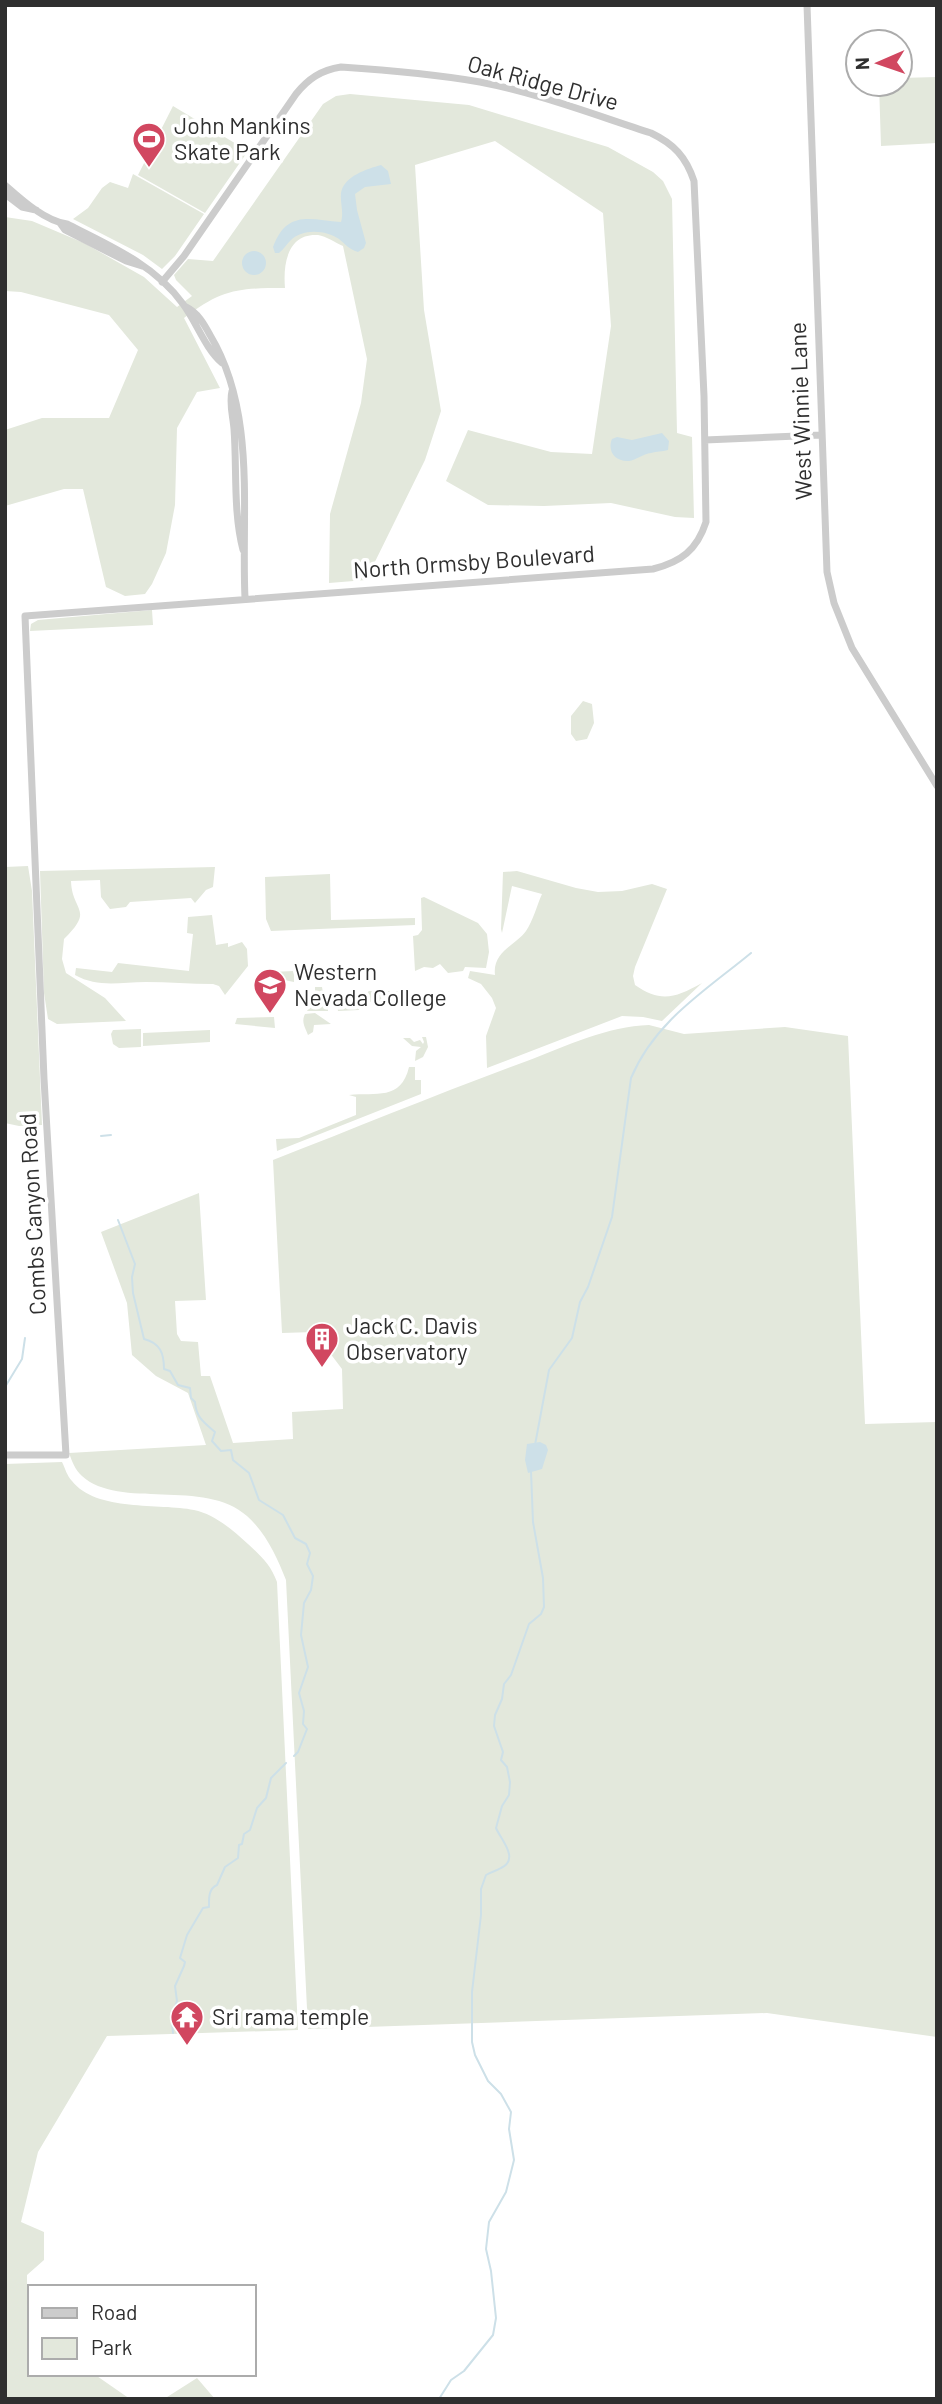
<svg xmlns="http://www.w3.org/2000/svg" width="942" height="2404" font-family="Barlow,sans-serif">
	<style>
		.green { fill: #e3e8dc }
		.water { fill: #cde0e8 }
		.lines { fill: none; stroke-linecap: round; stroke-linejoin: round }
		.stream { stroke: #cde0e8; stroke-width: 2 }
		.tertiary { stroke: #ccc; stroke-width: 7 }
		.labels { text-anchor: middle; stroke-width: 7; stroke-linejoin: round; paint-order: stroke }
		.street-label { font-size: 23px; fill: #2f2f2f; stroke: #fff }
		.poi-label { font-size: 23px; fill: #2f2f2f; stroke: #fff; text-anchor: start }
	</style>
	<rect width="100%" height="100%" fill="#fff"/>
	<path class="green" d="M937,77v66l-56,3 -2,-62h21v-6z
		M350,94l119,11 139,42 45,25 10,9 9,18 5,234 15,4 2,81 -19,-1 -64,-14 -67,3 -56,-1 -42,-24 22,-51 83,22 41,2 19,-128 -8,-113 -108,-72 -80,24 9,145 17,101 -16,49 -59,120 -37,3 1,-69 31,-111 6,-44 -24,-113c-7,-3 -17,-10 -25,-11 -31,-2 -35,30 -33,53 -47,0 -63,1 -101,30l36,70 -23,4 -20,36 -2,77 -9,48 -14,31 -7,10 -20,2 -19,-9 -23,-98h-19l-59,17v-76l37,-12h67l29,-68 -29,-35 -88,-23 -16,-1v-74l27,4 52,22 60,34 33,30 15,-11 -16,-16 -2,-5 14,-16 25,2 110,-157 13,-8z
		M173,106l75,45 -43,62 -67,-38z
		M133,174l71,40 -29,42 -13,13 -19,-14 -70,-36 15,-11 14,-20 8,-6 18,6z
		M152,610l1,15 -123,6 1,-7 7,-4z
		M583,701l9,3 2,19 -7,16 -11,2 -5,-7v-18z
		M28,866l4,25 10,234 -23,1 -14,-3v-256z
		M215,867l-2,20 -7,3 -11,13 -4,-5 -61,4 -4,5 -16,2 -9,-12 -1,-17 -29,1c1,31 24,28 -7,58l-2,20 4,14 39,25 21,23 -69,3 -9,-5 -4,-26 -4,-122z
		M517,871l59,17 22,4 24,-1 30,-7 15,5 -32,78 -2,9 2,9c26,18 40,13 67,-2l-40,38 -19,-4 -21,-1 -135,52 -1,-32 10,-28 -4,-10 -11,-14 -13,-6 2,-7 25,4c-3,-23 21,-30 31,-44 7,-10 11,-26 16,-37l-30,-8 -10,47 -1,-4 2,-57z
		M330,874l1,46 84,-2v7l-144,6 -5,-12 -1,-42z
		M424,897l54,26 9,11 2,18 -3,16 -21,-1 -2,4 -15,2 -8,-9 -7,4 -9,-1 -9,4 -2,-35 5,-1 4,-5 -1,-32z
		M212,915l4,30 12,-2v4l14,-5 5,7 1,17 -23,29 -6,-9 -6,-2c-22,0 -45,-2 -67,-2 -26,0 -48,6 -71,-7l1,-7 36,4 6,-9 71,8 4,-37 -6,-1 1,-16z
		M294,971v11l-10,-2 -8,2 -5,-4v-6z
		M315,987h7c1,9 6,12 6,24h-21l8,-12z
		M369,991h28l2,1 -5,9 -33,1 -1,-3z
		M347,996l11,7 -13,1v3l14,-3v6l-21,1 -1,-6 6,-1h-4v-3z
		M315,1013l16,11 -17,1 -1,7 -5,3c-3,-8 -7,-13 -3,-21z
		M274,1017l1,11 -40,-4 2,-6z
		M649,1025l35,9 101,-7 63,9 17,388 72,-2v615l-170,-24 -459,16 -22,-449c-9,-23 -20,-47 -39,-64 -42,-38 -128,-6 -165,-40 -7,-6 -10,-15 -13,-23l137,-8 -18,-52 -32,-17 -24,-21 -5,-52 -26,-71 98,-39 7,107 -31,1 2,33 4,7 17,1 3,34h9l23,67 60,-4 -1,-27 51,-3 -1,-40 -28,-37 -32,1 -9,-173c85,-33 169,-68 254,-99 39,-15 81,-35 122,-36z
		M141,1029v18l-22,1 -6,-4 -2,-10 2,-4z
		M210,1030v12l-67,4v-13z
		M422,1037h4l2,10 -5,10 -8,4 1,-10 5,-4 -9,-1 -9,-8h7l4,4 6,-2 3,4 1,-2z
		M409,1067h6v13h6v14l-144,57 -1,-12 23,-1 57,-23v-18l-7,-2c27,-3 52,6 60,-28z
		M62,1462c3,6 5,14 10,19 24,31 88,22 122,29 20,4 39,20 54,34 12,11 23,21 29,38l21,448 -191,6 -69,116 -17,70 23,10v28l-17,15v11l3,2v86h64l36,25h-125v-935z
		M197,2378l18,21h-51z"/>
	<path class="water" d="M381,165l7,6 3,13 -26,3 -10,7 2,16 9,33 -2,5 -6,4c-8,-2 -13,-8 -19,-13 -13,-9 -37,-11 -49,2 -4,4 -6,8 -11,12h-4l-2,-6c14,-38 38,-27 68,-25 3,-10 -1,-19 0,-29 3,-17 26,-24 40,-28z
		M242 263a12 12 0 1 1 24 0a12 12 0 1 1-24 0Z
		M662,433l7,8 -1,9c-6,2 -11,1 -17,3 -8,1 -15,7 -22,8 -14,1 -22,-10 -17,-22l5,-2 15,3z
		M540,1442l6,3 2,5 -6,19 -14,4 -3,-13 2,-16z"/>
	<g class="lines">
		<path class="stream" d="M101,1136l10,-1
			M118,1220l17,44 -3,13 1,16 11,46c16,4 20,14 20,30l6,2 8,14 12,3 1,10 4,4c1,16 10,21 20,30l-3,9 9,10 10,-1 2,10 16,13 10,27 24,15 12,23 11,6 4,9 -3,11 6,12 -2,14 -7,13 -3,32 7,32 -9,26 5,18 -1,13 4,5 -9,23 -4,4
			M5,1387l17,-28 3,-21
			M535,1445l14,-75 23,-32 8,-36 8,-15 24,-70 19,-139c24,-57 74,-87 120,-125
			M173,2033l-1,-10 3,-6v-10l2,-6 -2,-15 9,-20 1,-4 -5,-4 7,-23 16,-27 6,-1c0,-8 -1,-18 8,-22l8,-18 13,-9 1,-13 3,-1 2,-10 6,-4 7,-22 9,-10 5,-20 15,-15
			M439,2399l12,-19 13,-9 29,-36 3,-17 -5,-47 -5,-22 3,-27 17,-30 8,-32 -5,-31 2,-17 -10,-18 -13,-13 -13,-26 -3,-13v-50l9,-77v-26l5,-14c5,-3 10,-4 15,-7 19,-9 0,-28 -5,-40l6,-22 7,-11 1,-13 -3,-15 -6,-7 2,-8 -9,-26 1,-11 7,-16 2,-15 7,-9 18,-51 12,-10 3,-7 -1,-29 -10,-56 -2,-51"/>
		<path class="tertiary" d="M807,5l20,567 7,31 18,45 85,138
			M5,185c17,15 40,36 62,39 42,21 88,41 116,80 14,19 22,44 39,59
			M5,194l17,13 14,3
			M60,223l5,7 61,31 16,5
			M186,307c12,6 18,17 24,28 47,78 31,177 35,263
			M232,391c-3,13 1,25 2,38 3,40 -1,82 9,121
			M705,440l116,-5
			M5,1455h61l-22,-376 -19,-463 628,-47c28,-7 44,-19 53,-47l-2,-126 -10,-215c-8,-24 -20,-37 -43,-48 -56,-18 -113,-40 -171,-51 -46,-8 -93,-12 -139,-15 -20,3 -33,12 -45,27l-112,162 -22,26"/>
	</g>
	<defs>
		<symbol id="stadium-pin" viewBox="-11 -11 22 30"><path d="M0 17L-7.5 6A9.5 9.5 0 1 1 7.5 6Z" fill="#d14760" stroke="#fff"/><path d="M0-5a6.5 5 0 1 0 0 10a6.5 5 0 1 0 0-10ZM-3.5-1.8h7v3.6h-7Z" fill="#fff"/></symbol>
		<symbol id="university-pin" viewBox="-11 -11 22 30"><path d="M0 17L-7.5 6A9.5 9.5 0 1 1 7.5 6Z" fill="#d14760" stroke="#fff"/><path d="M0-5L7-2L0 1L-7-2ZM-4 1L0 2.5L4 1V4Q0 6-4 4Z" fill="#fff"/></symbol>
		<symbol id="building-pin" viewBox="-11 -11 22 30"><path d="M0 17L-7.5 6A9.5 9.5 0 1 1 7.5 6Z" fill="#d14760" stroke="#fff"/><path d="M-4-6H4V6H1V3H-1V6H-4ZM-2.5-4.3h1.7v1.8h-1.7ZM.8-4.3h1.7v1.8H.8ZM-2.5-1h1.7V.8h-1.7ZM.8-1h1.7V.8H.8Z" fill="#fff"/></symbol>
		<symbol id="temple-pin" viewBox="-11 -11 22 30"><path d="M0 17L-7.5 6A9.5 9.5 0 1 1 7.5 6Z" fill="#d14760" stroke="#fff"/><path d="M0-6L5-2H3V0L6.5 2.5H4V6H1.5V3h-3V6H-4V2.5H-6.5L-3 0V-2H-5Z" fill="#fff"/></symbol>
	</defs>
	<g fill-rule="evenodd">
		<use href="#stadium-pin" x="130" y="120" width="38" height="52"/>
		<use href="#university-pin" x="251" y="966" width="38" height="52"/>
		<use href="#building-pin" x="303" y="1320" width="38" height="52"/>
		<use href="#temple-pin" x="168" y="1998" width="38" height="52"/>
	</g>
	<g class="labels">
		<g class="street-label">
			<text transform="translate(543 83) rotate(15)" y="8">Oak Ridge Drive</text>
			<text transform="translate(801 411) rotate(-92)" y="8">West Winnie Lane</text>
			<text transform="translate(474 562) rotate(-4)" y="8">North Ormsby Boulevard</text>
			<text transform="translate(33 1214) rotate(-93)" y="8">Combs Canyon Road</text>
		</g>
		<g class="poi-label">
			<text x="174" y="134">John Mankins<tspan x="174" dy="26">Skate Park</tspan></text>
			<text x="294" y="980">Western<tspan x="294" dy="26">Nevada College</tspan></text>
			<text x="346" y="1334">Jack C. Davis<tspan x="346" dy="26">Observatory</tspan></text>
			<text x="212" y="2025">Sri rama temple</text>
		</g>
	</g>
	<rect width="942" height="2404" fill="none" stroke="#2f2f2f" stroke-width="14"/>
	<rect x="28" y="2285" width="228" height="91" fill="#ffffff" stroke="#acacac" stroke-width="2"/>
	<rect x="42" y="2308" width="35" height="10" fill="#cccccc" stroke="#acacac" stroke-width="2"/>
	<text x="91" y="2320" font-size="21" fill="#2f2f2f">Road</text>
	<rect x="42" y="2338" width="35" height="21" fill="#e3e8dc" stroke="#acacac" stroke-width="2"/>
	<text x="91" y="2355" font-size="21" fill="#2f2f2f">Park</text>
	<g transform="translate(879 63) rotate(268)"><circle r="33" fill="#ffffff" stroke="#acacac" stroke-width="2"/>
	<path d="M0-5L12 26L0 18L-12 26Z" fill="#d14760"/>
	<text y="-10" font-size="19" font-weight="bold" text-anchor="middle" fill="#2f2f2f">N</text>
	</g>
</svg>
